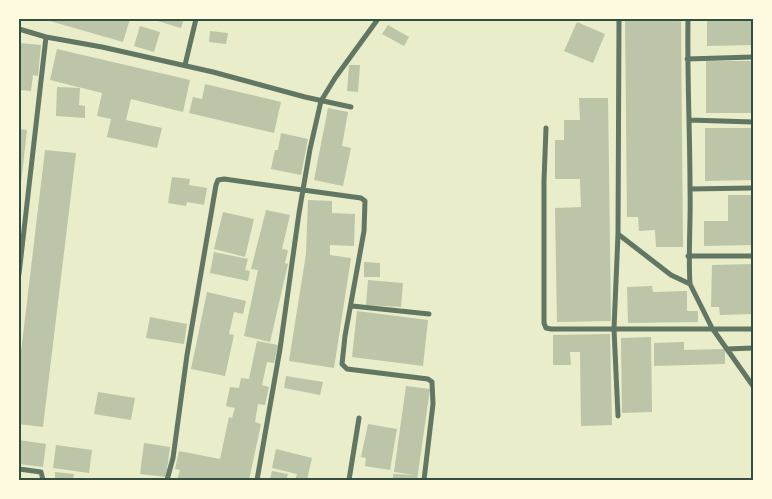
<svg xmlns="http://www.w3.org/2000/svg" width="772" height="499" font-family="'Fira Sans',sans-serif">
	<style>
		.building { fill: #bcc5a7 }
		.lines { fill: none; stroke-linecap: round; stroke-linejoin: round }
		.minor { stroke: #617663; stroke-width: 5 }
		.neatline { fill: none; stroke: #344e41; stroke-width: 2 }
	</style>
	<rect width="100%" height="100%" fill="#e9edc9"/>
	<path class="building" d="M43,19h87l-7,23z
		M151,19h33l-3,9z
		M625,19h56l2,228h-27l-1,-17 -16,1 -1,-14h-11z
		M707,19h46v26l-46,1z
		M577,22l28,12 -12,29 -29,-12z
		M388,25l21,12 -5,9 -22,-12z
		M140,26l20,6 -6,20 -20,-6z
		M210,31l18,2 -2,11 -17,-2z
		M19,43l22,2 -3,31 -5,-1 -2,16 -12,-1z
		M57,49l133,31 -7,32 -52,-13 -5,21 36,8 -5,20 -50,-11 4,-18 -14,-3 5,-23 -52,-13z
		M706,61h47v52h-47z
		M349,65h11l-2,27 -11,-1z
		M205,84l76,18 -7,31 -85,-20 4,-16 9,2z
		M57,87l23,1 -1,17 6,1v12l-29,-2z
		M579,98h29l3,223 -54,1 -2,-114 26,-1 -1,-28h-25v-39h9v-20h16z
		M328,108l20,4 -6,34 9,2 -8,38 -29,-6z
		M705,128h48v52l-48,1z
		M19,129l8,1 -7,62h-1z
		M281,133l27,6 -7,36 -30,-6 4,-19h3z
		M45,150l31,3 -33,274 -24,-3v-55z
		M172,177l18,2 -1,6 18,3 -3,17 -17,-3 -1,4 -18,-3z
		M728,195h25v50l-49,1v-25h24z
		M308,200l24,1v12l23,1 -1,32 -24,-1v10l21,3 -17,110 -45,-7 17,-107z
		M266,210l24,5 -8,34 6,1 -3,13 3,1 -18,78 -26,-6 14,-66 -7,-1z
		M223,212l31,7 -9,38 -31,-8z
		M214,252l34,7 -3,11 5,1 -2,10 -38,-8z
		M364,262l16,1v14h-16z
		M753,264v50l-33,1 -1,-8h-8l1,-42z
		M368,280l35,3 -2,24 -35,-2z
		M652,286l1,6 34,-1v20h11v11l-70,1 -1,-36z
		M207,292l39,9 -3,13 -9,-2 -5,22 5,1 -9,41 -34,-7z
		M357,311l71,9 -5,46 -71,-9z
		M150,317l37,7 -3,20 -38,-6z
		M610,334l2,91 -31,1 -1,-74h-10l1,13h-18v-30z
		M651,337l1,75 -30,1 -1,-75z
		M257,341l21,4 -4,18 -7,-1 -5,23 7,2 -4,18 -7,-1 -3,18 6,2 -12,56h-72l3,-10 -5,-1 4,-18 41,8 9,-42 3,1 3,-10 -9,-2 4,-19 9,1 2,-10 8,1z
		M684,342v8l41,-1v15l-71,2v-23z
		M286,376l37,6 -3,13 -36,-7z
		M406,386l24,3 -13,91h-24v-6l22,1 -21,-3z
		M98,392l37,6 -4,22 -37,-6z
		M368,424l29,5 -7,41 -25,-4 1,-8 -5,-1z
		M19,440l27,4 -3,23 -24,-3z
		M144,443l26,4 -4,30 -26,-3z
		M56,445l36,5 -3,23 -36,-5z
		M276,449l36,9 -5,22h-12l2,-6 -25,-6z
		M272,471l16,3 -2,6 -16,-1z
		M55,472l19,2 -1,6h-18z"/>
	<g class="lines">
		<path class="minor" d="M688,19c-1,56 2,113 2,169 1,32 -2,64 0,96
			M19,29l27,8 56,10 111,25 92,25 46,10
			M687,59l66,-2
			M185,65l11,-46
			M689,120l64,2
			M546,128l-2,53v142l2,5 5,1h202
			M690,189l63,-1
			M618,234l53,41 19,9 22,44 41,58
			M688,256h65
			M19,274l27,-237
			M352,306l77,8
			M727,349l26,-1
			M618,416l-4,-87 4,-95 1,-215
			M19,469l22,3 2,8
			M167,480l6,-22 14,-103 29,-170 2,-5 6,-1 137,19 4,3 -1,30 -19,105 -3,28 5,5 81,10 4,3 1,22 -9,76
			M257,480l23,-131 19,-136 11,-64 11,-48 14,-23 43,-59
			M349,480l10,-62"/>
	</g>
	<rect width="772" height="499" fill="none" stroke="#fefae0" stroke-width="40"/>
	<rect x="20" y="20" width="732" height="459" class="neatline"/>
</svg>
